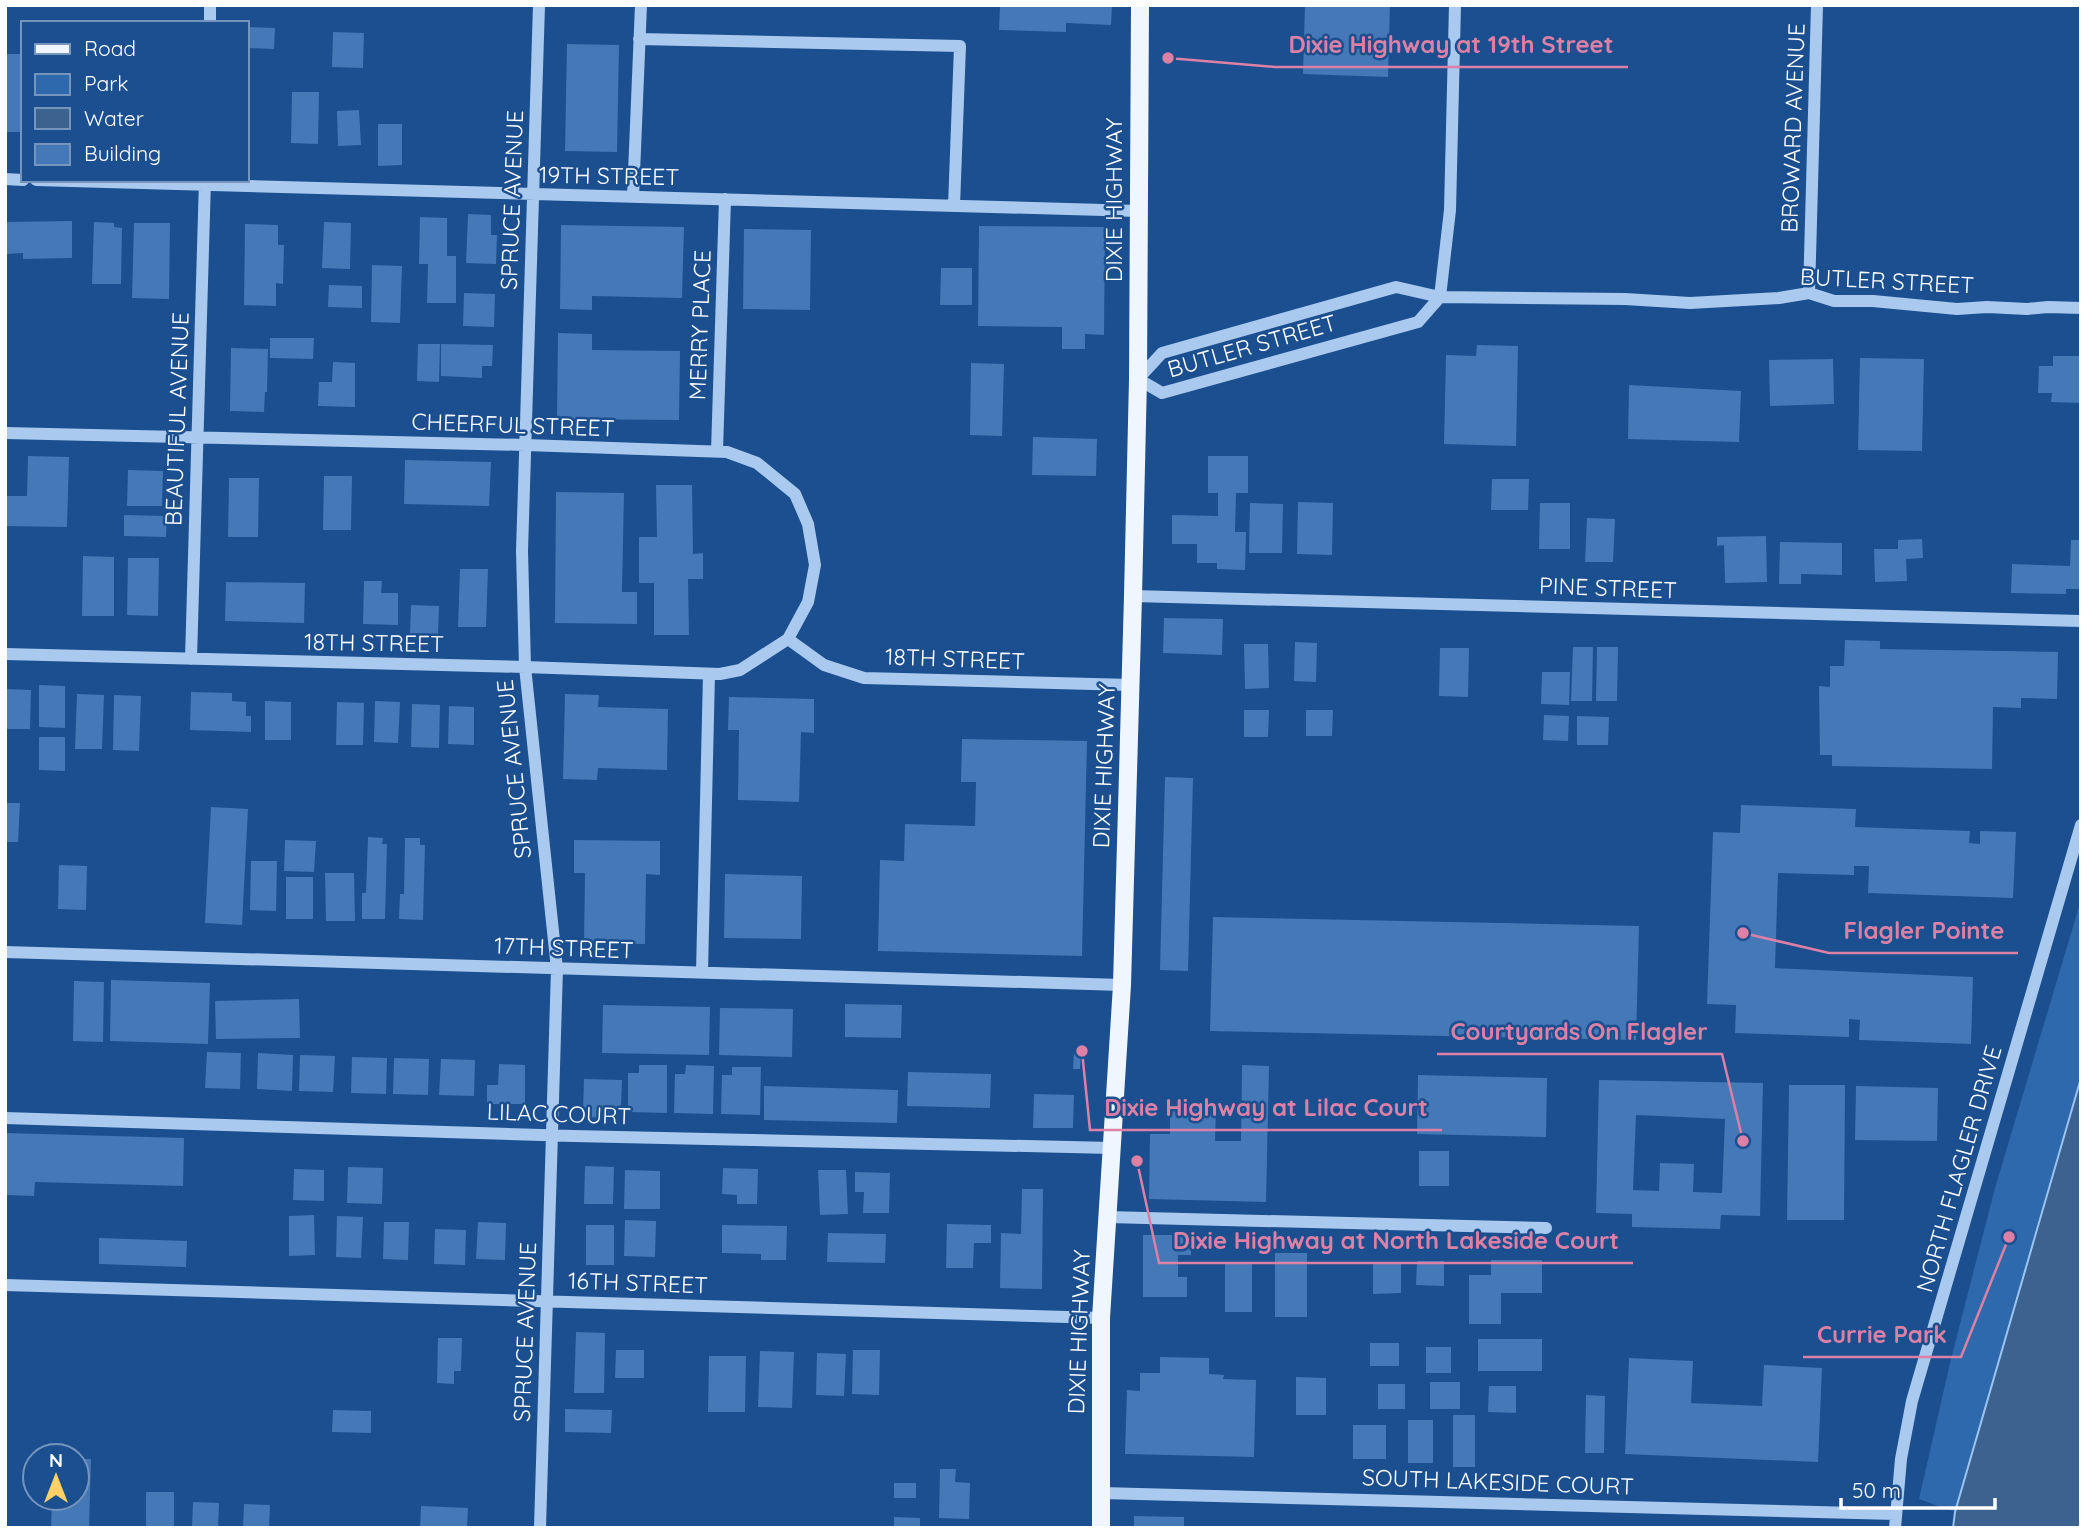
<svg xmlns="http://www.w3.org/2000/svg" width="2086" height="1533" font-family="Quicksand,sans-serif">
	<style>
		.green { fill: #2e69ad }
		.water { fill: #3c6290; stroke: #9cc4f0; stroke-width: 2 }
		.building { fill: #4478b7; fill-rule: evenodd }
		.lines { fill: none; stroke-linecap: round; stroke-linejoin: round }
		.minor { stroke: #a9c9ee; stroke-width: 12 }
		.major { stroke: #f0f6ff; stroke-width: 18 }
		.labels { text-anchor: middle; stroke-width: 5; stroke-linejoin: round; paint-order: stroke }
		.street-label { font-size: 23px; fill: #fff; stroke: #1b4f8f }
		.leader { fill: none; stroke: #dd80a5; stroke-width: 2.5 }
		.callout-dot { fill: #dd80a5; stroke: #1b4f8f; stroke-width: 2.5 }
		.callout-label { font-size: 24px; text-anchor: middle; font-weight: bold; fill: #dd80a5; stroke: #1b4f8f; stroke-width: 5; stroke-linejoin: round; paint-order: stroke }
	</style>
	<rect width="100%" height="100%" fill="#1b4f8f"/>
	<path class="green" d="M2081,900v178l-126,434 -36,-13 31,-136 45,-175z"/>
	<path class="water" d="M2081,1078v450h-128l2,-16z"/>
	<path class="building" d="M1000,5h112l-1,20 -45,-2v9l-67,-2z
		M1305,5h85l-2,72 -85,-3z
		M247,27l28,1 -1,21 -27,-1z
		M333,32l31,1 -1,35 -31,-1z
		M567,44l52,1 -2,107 -52,-1z
		M5,54h18v78h-18z
		M292,92h27l-1,52 -27,-1z
		M359,110l2,35 -23,1 -1,-35z
		M378,124h24v41l-24,1z
		M468,214l23,1v20h6l-1,29 -30,-1z
		M420,217l27,1v38h9v47h-29l1,-39h-9z
		M72,221v37l-49,1v-6l-17,1 -1,-32z
		M94,222l20,1v4l8,1 -1,56h-29z
		M324,222l27,1 -1,46 -28,-1z
		M134,223h36l-1,76 -37,-1z
		M245,224l33,1v20h6l-1,39 -7,-1v23l-32,-1z
		M561,225l123,2 -2,71 -90,-2v14l-32,-1z
		M979,226l126,1 -1,108 -19,-1v15h-23v-22l-84,-1z
		M744,229l67,1 -1,80 -67,-1z
		M372,265l30,1 -2,57 -29,-1z
		M941,268h31v37h-32z
		M329,285l33,1v22l-34,-1z
		M464,293l31,1 -1,33 -31,-1z
		M558,333l34,1v16l88,1 -1,69 -122,-1z
		M270,338h44l-1,21 -43,-1z
		M418,344h22l-1,38 -22,-1z
		M441,344l52,1 -1,21h-10v12l-41,-2z
		M1477,345l41,1 -2,100 -72,-2 2,-89 30,1z
		M231,348l37,1 -1,43h-2l-1,20 -34,-1z
		M2053,356h28v47l-30,-1 1,-9h-14l1,-27h14z
		M1860,358l64,1 -2,92 -64,-1z
		M1833,359l1,45 -64,2 -1,-46z
		M333,362l22,1v44l-37,-1 1,-24h13z
		M971,363l33,1 -2,72 -32,-1z
		M1629,385l112,6 -2,51 -111,-3z
		M1033,437l64,2 -1,37 -64,-1z
		M28,456l41,1 -2,70 -62,-1v-30h22z
		M1208,456h40v37h-12l-1,39h11l-1,38 -28,-1v-6h-20v-19h-25v-29l46,1v-23h-10z
		M405,460l86,2 -2,44 -85,-2z
		M128,470l35,1 -1,35h-35z
		M324,476h28l-1,54h-28z
		M229,478h30l-1,59h-30z
		M1492,479h37l-1,31h-37z
		M656,485h36l1,69 10,-1v26h-15l1,56h-35v-52h-15v-46h18z
		M556,492l68,1 -2,99h15v32l-82,-1z
		M1298,502l35,1 -1,52 -35,-1z
		M1250,503l33,1 -1,49h-33z
		M1540,503h30v46h-31z
		M124,515l43,1 -1,21 -42,-1z
		M1587,518l28,1 -2,43h-28z
		M1766,536l1,46 -42,1 -1,-38 -7,1v-9z
		M1922,539l1,19 -17,1 1,22 -32,1 -1,-33h24v-9z
		M2071,540h10v49h-15v5l-55,-1 1,-29 58,2z
		M1780,542l62,1v32l-41,-1v10h-22z
		M83,556l31,1v59h-32z
		M128,558h31l-1,58 -31,-1z
		M460,569h28l-2,58h-28z
		M364,581h18l-1,12h17v32l-35,-1z
		M226,582l79,1 -1,40 -79,-2z
		M411,605l28,1 -1,28 -28,-1z
		M1164,618l59,1 -1,36 -59,-2z
		M1845,640l35,1v8l178,3 -1,47 -36,-1v10l-28,-1 -1,62 -160,-3v-11h-12l-1,-69 11,1v-21h14z
		M1295,642l22,1 -1,39 -22,-1z
		M1244,644h24l1,44 -24,1z
		M1573,647h20l-1,54h-21z
		M1597,647h21l-1,54h-21z
		M1440,648h29l-1,49 -29,-1z
		M1542,672h28l-1,33 -28,-1z
		M39,685l26,1v42l-26,-1z
		M7,689l24,1 -1,39h-24z
		M191,692l41,1v8l14,1v14h5v16l-61,-2z
		M77,694l27,1 -2,54h-27z
		M565,694l34,1 -1,12 70,2 -1,61 -69,-2 -1,12 -34,-1z
		M114,695l27,1 -2,55 -26,-1z
		M729,697l85,2v34l-13,-1 -2,70 -61,-2 1,-70h-11z
		M265,701l26,1v38h-26z
		M375,701l25,1 -2,41 -24,-1z
		M337,702l27,1 -1,42h-27z
		M412,704l28,1 -1,43 -28,-1z
		M449,706l25,1v38l-26,-1z
		M1244,710h25l-1,27h-24z
		M1306,710h27l-1,26h-26z
		M1544,715l25,1 -1,25 -25,-1z
		M1577,716l32,1 -1,28h-31z
		M39,737h26v34l-26,-1z
		M962,739l125,2 -5,215 -204,-5 2,-91 24,1 1,-37 70,2 1,-44h-15z
		M1165,777l28,1 -5,193 -28,-1z
		M5,803h15l-2,39h-13z
		M1741,805l115,4 -1,18 115,4 -1,12 11,1v-13l36,1 -3,66 -145,-5 1,-27h-15v9l-76,-2 -3,95 198,9 -2,67 -112,-4 1,-20 -11,-1v18l-114,-4 1,-28 -29,-1 6,-172 27,1z
		M211,807l37,2 -6,116 -37,-2z
		M368,837l15,1 -1,6h5l-2,75h-23v-26h4z
		M405,838h15v7h5l-2,75 -24,-1 1,-25h4z
		M285,840l31,1 -2,31 -30,-1z
		M574,840l86,1v34l-14,-1 -1,70 -61,-1 1,-70h-11z
		M251,861h26l-1,50 -26,-1z
		M59,865l28,1 -1,44 -28,-1z
		M325,873h29l1,48h-29z
		M725,874l77,2 -1,63 -77,-1z
		M286,877h27v42h-27z
		M1213,917l426,9 -3,114 -426,-9z
		M111,980l99,3 -2,61 -98,-3z
		M74,981l30,1 -1,60 -30,-1z
		M299,999l1,39 -84,1 -1,-38z
		M845,1004l57,1 -1,33 -56,-1z
		M603,1005l107,2 -1,48 -107,-2z
		M720,1008l73,1 -1,48 -73,-2z
		M207,1052l34,1 -1,36 -35,-1z
		M258,1053l35,2 -1,36 -35,-2z
		M1074,1053h7l-1,16h-7z
		M300,1055l35,1 -2,36 -34,-1z
		M352,1057l35,1 -1,36 -35,-1z
		M394,1058l35,1 -1,36 -35,-1z
		M441,1059l34,1 -1,36 -35,-1z
		M499,1064l26,1v39h-38v-19h11z
		M639,1065h28v48l-39,-1v-39h11z
		M686,1065l28,1 -1,48 -39,-1 1,-39h10z
		M1242,1065l27,1 -3,136 -117,-3 1,-65h20v-25l46,1 -1,31h26z
		M732,1067h29l-1,48 -39,-1 1,-39h10z
		M908,1072l83,2 -1,34 -83,-2z
		M1418,1075l129,3 -1,59 -129,-3z
		M584,1079l38,1 -1,27h-12v6h-4v5l-16,-1v-4l-6,-1z
		M1599,1080l164,3 -3,133 -39,-1 -1,14 -88,-2v-13l-36,-1zM1636,1115l89,4 -3,74 -29,-1 1,-28 -34,-1 -1,28 -26,-1z
		M1789,1085h56l-1,135h-57z
		M764,1086l134,4 -1,33 -133,-3z
		M1856,1086l82,2 -1,53 -82,-1z
		M1034,1094l40,1 -1,33h-40z
		M6,1133l178,5 -1,48 -148,-4 -1,14 -29,-1z
		M1419,1151h30v35h-30z
		M585,1166l29,1 -1,37h-29z
		M348,1167l35,1 -1,36 -35,-1z
		M723,1168l35,1 -1,35h-20v-9l-15,-1z
		M294,1169l30,1v31l-31,-1z
		M625,1170l35,1v38h-36z
		M818,1170h28l2,44 -28,1z
		M855,1172l35,1 -1,40h-26l1,-21h-9z
		M1022,1189h21l-1,100 -42,-1 1,-55 20,1z
		M314,1215l1,40 -26,1v-40z
		M337,1216l26,1 -2,41 -25,-1z
		M625,1220l31,1 -1,36 -31,-1z
		M384,1222h25l-1,38 -25,-1z
		M478,1222l28,1 -1,37 -29,-1z
		M947,1224l44,1v18h-17l-1,25h-27z
		M586,1225h28v40h-28z
		M722,1225l65,1 -1,34h-25v-6l-39,-1z
		M435,1229l31,1 -1,35 -31,-1z
		M828,1233l58,1 -1,29 -58,-1z
		M1143,1235h48v20h-13v22h9v20h-44z
		M99,1238l88,3 -1,26 -87,-3z
		M1275,1253h32v64h-32z
		M1491,1260h51v33h-41v31h-32v-49h22z
		M1417,1261h27v25l-28,-1z
		M1225,1262h27v50h-27z
		M1373,1262h28v31l-28,1z
		M576,1332l29,1 -1,60h-30z
		M438,1338h24l-1,33h-7v13l-17,-1z
		M1478,1339h64v32h-64z
		M1370,1343h29v23h-29z
		M1426,1347h25v26h-25z
		M616,1350h28v28h-29z
		M853,1350h27l-1,45 -27,-1z
		M760,1351l34,1 -2,56 -34,-1z
		M817,1353l29,1 -2,42 -28,-1z
		M709,1356h37l-1,56h-37z
		M1160,1357l49,1v16l15,1 -1,4 33,1 -2,77 -129,-3 2,-64 13,1v-18h20z
		M1629,1358l64,3 -2,42 71,3 2,-41 58,3 -4,94 -193,-8z
		M1296,1377l30,1v37h-30z
		M1430,1382h30v27h-30z
		M1378,1384h27v25h-27z
		M1489,1386h27v27l-28,-1z
		M1586,1395l19,1 -1,57h-19z
		M565,1409l47,1 -1,23 -46,-1z
		M333,1410l38,1v22l-39,-1z
		M1453,1415h22v52h-22z
		M1408,1420h25v43h-25z
		M1353,1425h33v34h-33z
		M77,1459h14l-2,69h-38l1,-30h25z
		M940,1469h16l-1,13 15,1 -1,36 -30,-1z
		M894,1483h22v15h-22z
		M146,1492h28v36h-28z
		M193,1502l26,1 -1,25h-26z
		M244,1504l26,1 -1,23h-26z
		M421,1506l47,2 -1,20h-47z
		M1134,1516l50,1v11h-50z
		M894,1517l26,1v10h-26z"/>
	<g class="lines">
		<path class="minor" d="M539,5l-17,546 3,116 32,302 -17,559
			M210,23v-18
			M639,39l321,7 -6,160
			M5,179l18,1
			M36,180l1102,31
			M633,197l8,-192
			M1809,293l8,-288
			M1440,297l-22,25 -256,71 -24,-14 24,-26 234,-66 44,10 185,2 65,4 89,-5 30,-5 25,8h39l84,8 30,-2 40,2 21,-2 33,1
			M1440,297l10,-87 5,-205
			M5,433l521,12 201,7 30,11 38,31 13,30 7,41 -7,37 -20,37 -48,31 -20,4 -195,-7 -520,-13
			M717,451l8,-252
			M1133,596l948,25
			M788,639l36,26 40,13 267,7
			M191,659l14,-479
			M5,952l1117,33
			M702,972l7,-298
			M5,1118l568,18 539,12
			M1107,1217l439,11
			M5,1285l1096,33
			M1101,1493l794,21
			M1895,1528l6,-69 11,-58 169,-576"/>
		<path class="major" d="M1101,1528v-210l21,-333 11,-389 5,-217 2,-374"/>
	</g>
	<g class="labels">
		<g class="street-label">
			<text transform="translate(1793 128) rotate(-88)" y="8">BROWARD AVENUE</text>
			<text transform="translate(609 176) rotate(1)" y="8">19TH STREET</text>
			<text transform="translate(512 200) rotate(-88)" y="8">SPRUCE AVENUE</text>
			<text transform="translate(1114 200) rotate(-90)" y="8">DIXIE HIGHWAY</text>
			<text transform="translate(1887 281) rotate(3)" y="8">BUTLER STREET</text>
			<text transform="translate(700 325) rotate(-88)" y="8">MERRY PLACE</text>
			<text transform="translate(1252 346) rotate(-16)" y="8">BUTLER STREET</text>
			<text transform="translate(177 419) rotate(-88)" y="8">BEAUTIFUL AVENUE</text>
			<text transform="translate(513 425) rotate(2)" y="8">CHEERFUL STREET</text>
			<text transform="translate(1608 588) rotate(2)" y="8">PINE STREET</text>
			<text transform="translate(374 643) rotate(1)" y="8">18TH STREET</text>
			<text transform="translate(955 659) rotate(2)" y="8">18TH STREET</text>
			<text transform="translate(1104 766) rotate(-88)" y="8">DIXIE HIGHWAY</text>
			<text transform="translate(514 769) rotate(-96)" y="8">SPRUCE AVENUE</text>
			<text transform="translate(564 948) rotate(2)" y="8">17TH STREET</text>
			<text transform="translate(559 1114) rotate(2)" y="8">LILAC COURT</text>
			<text transform="translate(1959 1169) rotate(-74)" y="8">NORTH FLAGLER DRIVE</text>
			<text transform="translate(638 1283) rotate(2)" y="8">16TH STREET</text>
			<text transform="translate(525 1332) rotate(-88)" y="8">SPRUCE AVENUE</text>
			<text transform="translate(1079 1332) rotate(-88)" y="8">DIXIE HIGHWAY</text>
			<text transform="translate(1498 1482) rotate(2)" y="8">SOUTH LAKESIDE COURT</text>
		</g>
	</g>
	<path class="leader" d="M1168 58L1275 67H1628M1743 933L1829 953H2018M1743 1141L1722 1054H1437M1082 1051L1090 1130H1442M1137 1161L1159 1263H1633M2009 1237L1961 1357H1803"/>
	<g class="callout-dot">
		<circle cx="1168" cy="58" r="7"/>
		<circle cx="1743" cy="933" r="7"/>
		<circle cx="1743" cy="1141" r="7"/>
		<circle cx="1082" cy="1051" r="7"/>
		<circle cx="1137" cy="1161" r="7"/>
		<circle cx="2009" cy="1237" r="7"/>
	</g>
	<g class="callout-label">
		<text x="1451" y="53">Dixie Highway at 19th Street</text>
		<text x="1924" y="939">Flagler Pointe</text>
		<text x="1579" y="1040">Courtyards On Flagler</text>
		<text x="1266" y="1116">Dixie Highway at Lilac Court</text>
		<text x="1396" y="1249">Dixie Highway at North Lakeside Court</text>
		<text x="1882" y="1343">Currie Park</text>
	</g>
	<rect width="2086" height="1533" fill="none" stroke="#ffffff" stroke-width="14"/>
	<rect x="21" y="21" width="228" height="161" fill="#1b4f8f" stroke="#7695bc" stroke-width="2"/>
	<rect x="35" y="44" width="35" height="10" fill="#f0f6ff" stroke="#7695bc" stroke-width="2"/>
	<text x="84" y="56" font-size="21" fill="#ffffff">Road</text>
	<rect x="35" y="74" width="35" height="21" fill="#2e69ad" stroke="#7695bc" stroke-width="2"/>
	<text x="84" y="91" font-size="21" fill="#ffffff">Park</text>
	<rect x="35" y="108" width="35" height="21" fill="#3c6290" stroke="#7695bc" stroke-width="2"/>
	<text x="84" y="126" font-size="21" fill="#ffffff">Water</text>
	<rect x="35" y="144" width="35" height="21" fill="#4478b7" stroke="#7695bc" stroke-width="2"/>
	<text x="84" y="161" font-size="21" fill="#ffffff">Building</text>
	<g transform="translate(56 1477)"><circle r="33" fill="#1b4f8f" stroke="#7695bc" stroke-width="2"/>
	<path d="M0-5L12 26L0 18L-12 26Z" fill="#ffd166"/>
	<text y="-10" font-size="19" font-weight="bold" text-anchor="middle" fill="#ffffff">N</text>
	</g>
	<path d="M1841 1498v10h154v-10" fill="none" stroke="#ffffff" stroke-width="3.5"/>
	<text x="1852" y="1498" font-size="21" fill="#ffffff" stroke="#1b4f8f" stroke-width="5" paint-order="stroke">50 m</text>
</svg>
